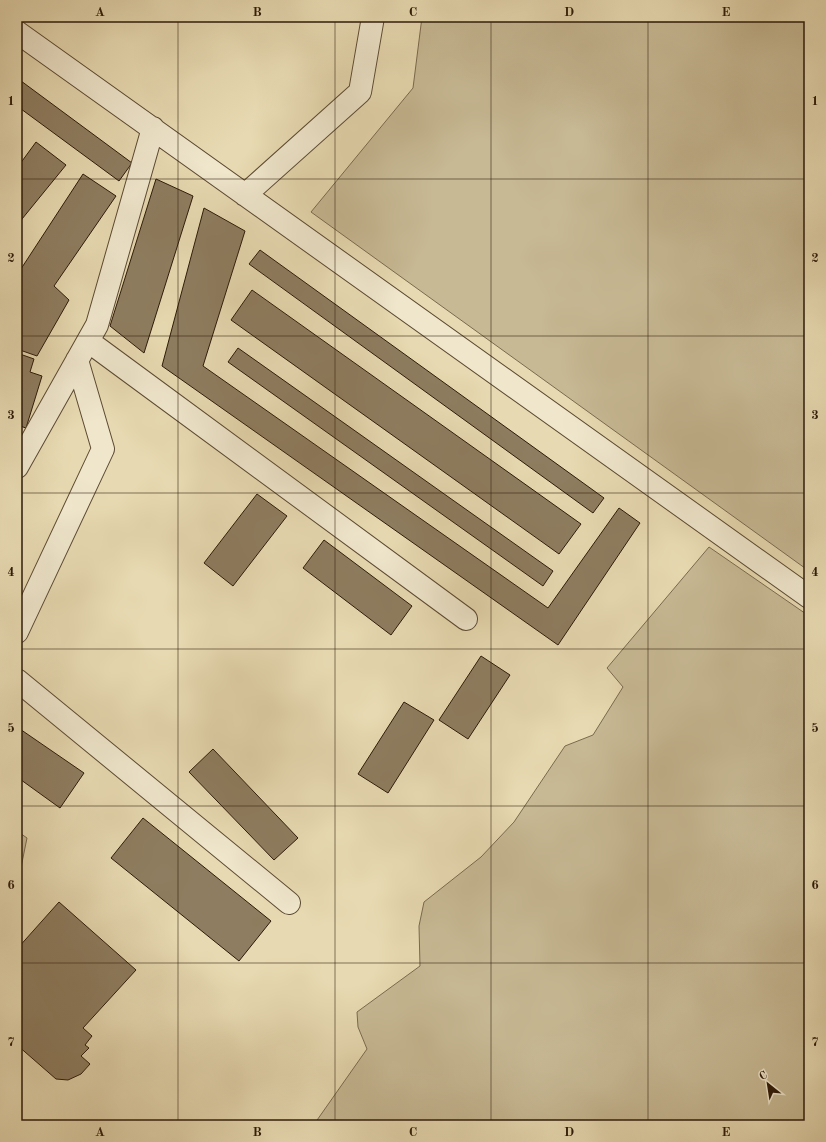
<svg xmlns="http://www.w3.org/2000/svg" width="826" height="1142" font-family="'Old Standard TT',serif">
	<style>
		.green { fill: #c7b994; stroke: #7a6a4e }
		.building { fill: #8e7d60; stroke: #2d1a08 }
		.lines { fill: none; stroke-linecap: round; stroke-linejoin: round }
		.minor-casing { stroke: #5c4a32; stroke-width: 24 }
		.minor { stroke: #efe6cc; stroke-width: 22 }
		.grid { fill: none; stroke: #2d1a08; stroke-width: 1; stroke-opacity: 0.55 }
		.neatline { fill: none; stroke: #2d1a08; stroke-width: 1.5 }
		.grid-label { font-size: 13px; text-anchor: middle; font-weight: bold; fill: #2d1a08 }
	</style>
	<rect width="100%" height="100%" fill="#e7d9b1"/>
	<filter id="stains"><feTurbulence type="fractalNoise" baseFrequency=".005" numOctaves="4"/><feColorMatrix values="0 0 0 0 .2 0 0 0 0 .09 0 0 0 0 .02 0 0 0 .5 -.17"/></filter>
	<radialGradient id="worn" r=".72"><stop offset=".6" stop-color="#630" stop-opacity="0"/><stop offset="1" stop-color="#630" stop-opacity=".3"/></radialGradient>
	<path class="green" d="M422,17h387v554l-498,-359 102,-124z
		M709,547l100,69v509h-491l-3,-2 52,-74 -9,-22 -1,-15 63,-46 -1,-40 5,-24 57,-45 33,-35 51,-76 28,-11 30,-48 -16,-19z
		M17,831l10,7 -10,49z"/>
	<path class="building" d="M17,78l115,85 -13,18 -102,-75z
		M36,142l30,23 -44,54 -5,11v-62z
		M83,174l33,22 -62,90 15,14 -32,56 -20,-7v-74z
		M156,179l37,17 -49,157 -34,-27z
		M204,208l41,23 -42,135 345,242 71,-100 21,15 -82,122 -396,-279z
		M260,250l344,248 -11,15 -344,-249z
		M252,290l329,234 -22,30 -328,-234z
		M238,348l315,223 -10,15 -315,-224z
		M17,353l17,6 -4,13 12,4 -16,52 -9,-3z
		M257,494l30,22 -54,70 -29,-23z
		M324,540l88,66 -21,29 -88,-67z
		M481,656l29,19 -42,64 -29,-19z
		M404,702l30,18 -46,73 -30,-19z
		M17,727l67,46 -24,35 -43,-31z
		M213,749l85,89 -24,22 -85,-88z
		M143,818l128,103 -32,40 -128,-103z
		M59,902l77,68 -53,58 9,8 -7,9 4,3 -8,8 9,8 -9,10 -13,6 -12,-1 -39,-34v-96z"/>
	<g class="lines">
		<defs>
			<path id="minor" d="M17,32l792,565
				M245,195l115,-103 13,-75
				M88,341l378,278
				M17,467l80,-142 56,-197
				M17,632l86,-183 -26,-89
				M17,680l272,223"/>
		</defs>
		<use href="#minor" class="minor-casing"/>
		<use href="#minor" class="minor"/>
	</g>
	<path class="grid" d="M178,17v1108M335,17v1108M491,17v1108M648,17v1108M17,179h792M17,336h792M17,493h792M17,649h792M17,806h792M17,963h792"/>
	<rect width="826" height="1142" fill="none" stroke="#e7d9b1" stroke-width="44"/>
	<g transform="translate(768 1084) rotate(330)" stroke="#efe6cc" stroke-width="3" paint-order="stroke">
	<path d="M0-3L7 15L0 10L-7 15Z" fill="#2d1a08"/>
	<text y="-6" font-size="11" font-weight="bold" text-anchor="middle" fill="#2d1a08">С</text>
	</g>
	<rect x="22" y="22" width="782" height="1098" class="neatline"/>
	<g class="grid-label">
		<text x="100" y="16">A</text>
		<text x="257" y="16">B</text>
		<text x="413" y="16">C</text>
		<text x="569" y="16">D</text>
		<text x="726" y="16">E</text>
		<text x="11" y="105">1</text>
		<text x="815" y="105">1</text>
		<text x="11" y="262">2</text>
		<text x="815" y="262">2</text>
		<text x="11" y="419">3</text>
		<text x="815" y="419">3</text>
		<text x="11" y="576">4</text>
		<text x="815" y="576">4</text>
		<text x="11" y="732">5</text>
		<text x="815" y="732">5</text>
		<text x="11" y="889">6</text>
		<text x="815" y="889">6</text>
		<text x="11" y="1046">7</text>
		<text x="815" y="1046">7</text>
		<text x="100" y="1136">A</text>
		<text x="257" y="1136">B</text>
		<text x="413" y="1136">C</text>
		<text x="569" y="1136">D</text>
		<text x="726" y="1136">E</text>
	</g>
	<rect width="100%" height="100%" filter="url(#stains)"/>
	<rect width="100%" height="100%" fill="url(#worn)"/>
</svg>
